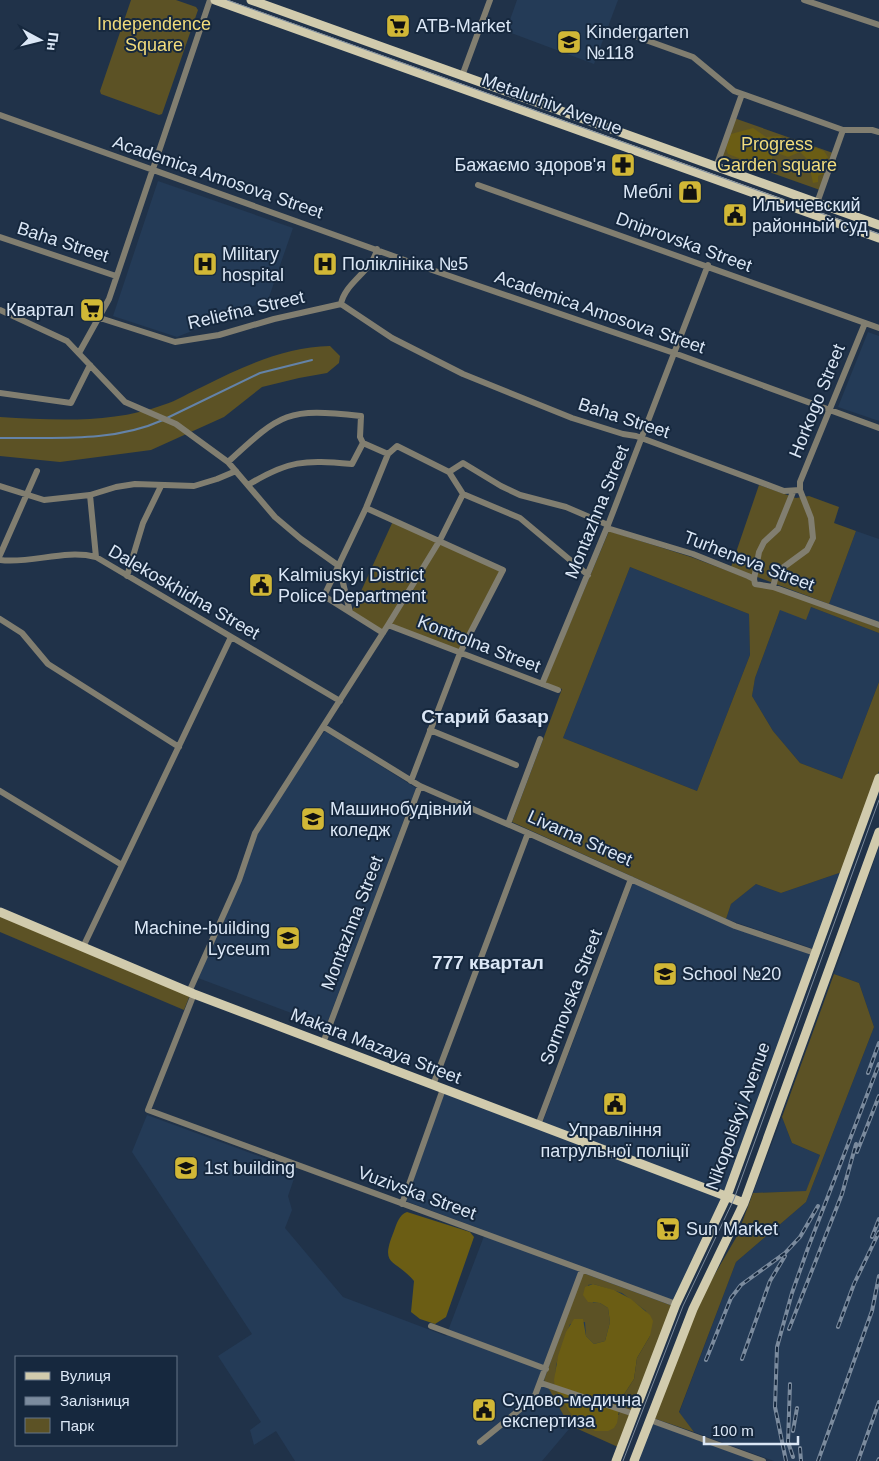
<svg xmlns="http://www.w3.org/2000/svg" width="879" height="1461" font-family="Helvetica,sans-serif">
	<style>
		.built { fill: #243b57 }
		.green { fill: #5c5225; fill-rule: evenodd }
		.forest { fill: #6b5d14 }
		.lines { fill: none; stroke-linecap: round; stroke-linejoin: round }
		.stream { stroke: #6483a8; stroke-width: 2 }
		.minor { stroke: #817e70; stroke-width: 6 }
		.major { stroke: #d1cbad; stroke-width: 9 }
		.tram { stroke: #7b8b9e; stroke-width: 1 }
		.rail-casing { stroke: #7b8b9e; stroke-width: 4 }
		.rail { stroke: #16283e; stroke-width: 2; stroke-dasharray: 5.5; stroke-linecap: butt }
		.labels { text-anchor: middle; stroke-width: 4; stroke-linejoin: round; paint-order: stroke }
		.park-label { font-size: 18px; fill: #f2dc7c; stroke: #16283e }
		.poi-label { font-size: 18px; fill: #dbe7f6; stroke: #16283e; text-anchor: start }
		.street-label { font-size: 18px; fill: #dbe7f6; stroke: #16283e }
		.neighbourhood-label { font-size: 19px; font-weight: bold; fill: #dbe7f6; stroke: #16283e }
	</style>
	<rect width="100%" height="100%" fill="#203249"/>
	<path class="built" d="M517,0h101l-24,64 -88,-33z
		M158,181l135,47 -25,72 -91,37 -64,-21z
		M868,332l11,4v85l-41,-14z
		M856,531l23,8v83l-50,-18z
		M630,567l119,47 1,41 -53,136 -134,-53z
		M811,607l68,26v49l-37,97 -42,-16 -27,-32 -21,-35 3,-18 25,-68z
		M325,731l91,57 -90,238 -128,-48 59,-144 48,-76z
		M879,847v614h-105l-80,-29 -15,-19 57,-151 70,-60 68,-175 -15,-44 -25,-9z
		M842,872l-28,77 -88,-30 5,-15 25,-20 25,9z
		M633,883l179,71 -87,239 -183,-69z
		M445,1091l278,106 -50,109 -131,155h-247l-19,-30 -22,14 -4,-15 11,-8 -43,-66 34,-22 -120,-182 15,-37 150,55 -9,26 4,14 -7,18 58,69 103,39 40,-105 -80,-30z
		M782,1117l10,26 28,12 -14,37 -53,1z
		M651,1423l106,38h-120z"/>
	<path class="green" d="M131,0h45l20,7 2,3 -36,104 -3,1 -58,-21 -1,-3z
		M734,118l99,35 -13,37 -99,-35z
		M330,346l10,10 -1,7 -12,10 -28,5 -37,9 -38,30 -73,33 -91,12 -60,-6v-39c53,3 111,7 163,-12 14,-4 27,-13 41,-19 39,-20 82,-39 126,-40z
		M759,485l37,13 13,-2 30,11 -5,16 22,8 -27,73 -98,-37z
		M393,521l45,20 -55,90 -31,-20z
		M609,531l82,26 188,71v5l-68,-26 -5,13 -26,-10 -25,68 -3,18 21,35 27,32 42,16 37,-97v89l-37,101 -61,21 -25,-9 -25,20 -5,15 -214,-97 50,-133 -17,-6zM630,567l119,47 1,41 -53,136 -134,-53z
		M441,542l61,29 -42,80 -70,-27z
		M0,914l190,81 -6,15 -184,-78z
		M834,974l25,9 15,44 -68,175 -70,60 -57,150 15,20 -41,-14 41,-108 43,-74 16,-43 53,-2 14,-36 -28,-12 -10,-26z
		M583,1273l90,33 -55,141 -49,-22 -25,-45zM593,1284l29,9 24,18 4,25 -13,22 -3,21 -13,20 -2,16 -51,-5 -13,-21 1,-24 14,-41 15,-2 1,14 8,8 11,-3 5,-19 -2,-14 -8,-5h-7l-5,-18z"/>
	<path class="forest" d="M753,128l13,9 14,-1 7,6 16,1 21,8 4,6 -3,16 -7,3v6l-5,1 -5,-23 -8,-8 -12,5 -16,-6v11l-5,4h-8l-31,-12 -2,-6 5,-14z
		M407,1212l63,20 4,5 -28,80 -11,7 -15,-5 -9,-7 3,-31c-19,-23 -35,-13 -20,-50 3,-8 5,-16 13,-19z
		M593,1284l21,6 17,9 19,16 3,6 -3,15 -13,22 -3,21 -13,20 -4,24 -3,5 -6,3h-13l-20,-13 -7,-8 -13,-21 -1,-9 4,-24 8,-24 8,-13h9l3,17 8,8 11,-3 5,-19 -2,-14 -8,-5 -12,-1 -5,-7 2,-8z"/>
	<g class="lines">
		<path class="stream" d="M167,418l93,-45 52,-13
			M0,438c54,-1 112,5 163,-18"/>
		<path class="minor" d="M804,0l75,25
			M626,33l67,24 41,34 109,39h29l7,2
			M462,76l28,-76
			M0,115l435,156 239,82 205,75
			M716,167l26,-73
			M478,185l401,143
			M817,203l26,-73
			M0,237l116,39
			M341,304l51,34 71,36 109,44 51,16 13,2 148,55 16,-1 11,28 2,20 -6,12 -30,22 -4,15
			M341,304c4,-22 32,-33 36,-55
			M0,310l67,31 58,61 51,22 52,38 47,55 26,22 38,27
			M100,318l75,24 44,-7 55,-16 67,-15
			M79,353l30,-54 101,-299
			M0,393l71,10 19,-38
			M228,462c54,-50 59,-54 133,-46l-1,21 3,6 25,11
			M449,472l14,-9 38,23 19,9 46,12 42,18
			M248,485c41,-25 56,-25 104,-21l11,-21
			M0,486l44,14 46,-5 26,-8 19,-3 59,2 23,-7 19,-8
			M800,490v-8l65,-159
			M90,495l6,62
			M366,508l137,62 -43,83 -49,128
			M607,528l86,26 55,22 6,3 1,5 18,3 106,38
			M0,555l37,-84
			M0,560c32,4 64,-11 96,-3l244,144
			M339,566l11,46
			M127,576l16,-53 18,-37
			M754,579l5,-27 5,-10 14,-13 15,-37
			M0,619l22,14 26,31 131,83
			M388,625l170,65
			M383,633l-59,-37 42,-88 22,-54 9,-8 52,26 14,22 57,24 68,57
			M542,684l66,-159 100,-260
			M324,727l96,59 108,47 207,93 80,27
			M430,730l86,35
			M0,791l122,74
			M508,824l32,-85
			M83,947l148,-310
			M189,992l50,-112 16,-47 133,-208 52,-85 23,-46
			M194,994l-46,116 528,194
			M323,1043l97,-257
			M433,1085l95,-252
			M538,1125l93,-246
			M402,1204l41,-115
			M431,1326l115,43
			M541,1383l93,31
			M650,1420l113,41
			M480,1442l54,-44 48,-128"/>
		<path class="major" d="M215,0l664,238
			M251,0l628,225
			M0,912l194,82 550,209
			M616,1461l60,-157 51,-108 152,-418
			M634,1461l59,-152 51,-106 135,-371"/>
		<path class="tram" d="M227,0l652,234
			M623,1461l60,-155 51,-107 145,-399"/>
		<defs>
			<path id="rail" d="M868,1073l11,-30
				M857,1152l22,-56
				M872,1237l7,-18
				M838,1327l16,-43 25,-52
				M789,1329l53,-135 14,-50
				M742,1359l28,-78 15,-25
				M706,1360l25,-62 10,-13 44,-32 15,-16 18,-31
				M790,1384l-2,58 5,15
				M793,1431l4,-23
				M800,1448l1,13
				M786,1461l-11,-54 2,-60 15,-54 16,-45 71,-184
				M818,1461l54,-150 7,-35
				M858,1461l21,-59
				M878,1461l1,-2"/>
		</defs>
		<use href="#rail" class="rail-casing"/>
		<use href="#rail" class="rail"/>
	</g>
	<defs>
		<symbol id="supermarket-square" viewBox="-11 -11 22 22"><rect x="-9" y="-9" width="18" height="18" rx="4" fill="#d1b736" stroke="#16283e"/><path d="M-6-5.5h2.5l.6 2H6L4.5 2H-2.5L-4.4-4H-6ZM-1.5 3.2a1.3 1.3 0 1 0 .1 0ZM3 3.2a1.3 1.3 0 1 0 .1 0Z" fill="#111"/></symbol>
		<symbol id="school-square" viewBox="-11 -11 22 22"><rect x="-9" y="-9" width="18" height="18" rx="4" fill="#d1b736" stroke="#16283e"/><path d="M0-5L7-2L0 1L-7-2ZM-4 1L0 2.5L4 1V4Q0 6-4 4Z" fill="#111"/></symbol>
		<symbol id="pharmacy-square" viewBox="-11 -11 22 22"><rect x="-9" y="-9" width="18" height="18" rx="4" fill="#d1b736" stroke="#16283e"/><path d="M-2-6h4v4h4v4h-4v4h-4v-4h-4v-4h4Z" fill="#111"/></symbol>
		<symbol id="shop-square" viewBox="-11 -11 22 22"><rect x="-9" y="-9" width="18" height="18" rx="4" fill="#d1b736" stroke="#16283e"/><path d="M-5-2.5h2.3a2.7 3.5 0 0 1 5.4 0H5L5.5 6h-11ZM-1.5-2.5h3a1.5 2.3 0 0 0-3 0Z" fill="#111"/></symbol>
		<symbol id="civic-square" viewBox="-11 -11 22 22"><rect x="-9" y="-9" width="18" height="18" rx="4" fill="#d1b736" stroke="#16283e"/><path d="M-.6-6.5H3V-4.5H.6V-3L4-1V1h2V6H-6V1h2V-1L-.6-3ZM-1.2 2.5V6h2.4V2.5Z" fill="#111"/></symbol>
		<symbol id="hospital-square" viewBox="-11 -11 22 22"><rect x="-9" y="-9" width="18" height="18" rx="4" fill="#d1b736" stroke="#16283e"/><path d="M-5-5h3v3.5h4V-5h3V5h-3V1.5h-4V5h-3Z" fill="#111"/></symbol>
		<symbol id="university-square" viewBox="-11 -11 22 22"><rect x="-9" y="-9" width="18" height="18" rx="4" fill="#d1b736" stroke="#16283e"/><path d="M0-5L7-2L0 1L-7-2ZM-4 1L0 2.5L4 1V4Q0 6-4 4Z" fill="#111"/></symbol>
	</defs>
	<g fill-rule="evenodd">
		<use href="#supermarket-square" x="384" y="12" width="28" height="28"/>
		<use href="#school-square" x="555" y="28" width="28" height="28"/>
		<use href="#pharmacy-square" x="609" y="151" width="28" height="28"/>
		<use href="#shop-square" x="676" y="178" width="28" height="28"/>
		<use href="#civic-square" x="721" y="201" width="28" height="28"/>
		<use href="#hospital-square" x="191" y="250" width="28" height="28"/>
		<use href="#hospital-square" x="311" y="250" width="28" height="28"/>
		<use href="#supermarket-square" x="78" y="296" width="28" height="28"/>
		<use href="#civic-square" x="247" y="571" width="28" height="28"/>
		<use href="#university-square" x="299" y="805" width="28" height="28"/>
		<use href="#university-square" x="274" y="924" width="28" height="28"/>
		<use href="#school-square" x="651" y="960" width="28" height="28"/>
		<use href="#civic-square" x="601" y="1090" width="28" height="28"/>
		<use href="#university-square" x="172" y="1154" width="28" height="28"/>
		<use href="#supermarket-square" x="654" y="1215" width="28" height="28"/>
		<use href="#civic-square" x="470" y="1396" width="28" height="28"/>
	</g>
	<g class="labels">
		<g class="park-label">
			<text x="154" y="30">Independence<tspan x="154" dy="21">Square</tspan></text>
			<text x="777" y="150">Progress<tspan x="777" dy="21">Garden square</tspan></text>
		</g>
		<g class="poi-label">
			<text x="416" y="32">ATB-Market</text>
			<text x="586" y="38">Kindergarten<tspan x="586" dy="21">№118</tspan></text>
			<text x="606" y="171" text-anchor="end">Бажаємо здоров'я</text>
			<text x="672" y="198" text-anchor="end">Меблі</text>
			<text x="752" y="211">Ильичевский<tspan x="752" dy="21">районный суд</tspan></text>
			<text x="222" y="260">Military<tspan x="222" dy="21">hospital</tspan></text>
			<text x="342" y="270">Поліклініка №5</text>
			<text x="74" y="316" text-anchor="end">Квартал</text>
			<text x="278" y="581">Kalmiuskyi District<tspan x="278" dy="21">Police Department</tspan></text>
			<text x="330" y="815">Машинобудівний<tspan x="330" dy="21">коледж</tspan></text>
			<text x="270" y="934" text-anchor="end">Machine-building<tspan x="270" dy="21">Lyceum</tspan></text>
			<text x="682" y="980">School №20</text>
			<text x="615" y="1136" text-anchor="middle">Управління<tspan x="615" dy="21">патрульної поліції</tspan></text>
			<text x="204" y="1174">1st building</text>
			<text x="686" y="1235">Sun Market</text>
			<text x="502" y="1406">Судово-медична<tspan x="502" dy="21">експертиза</tspan></text>
		</g>
		<g class="street-label">
			<text transform="translate(552 104) rotate(20)" y="6">Metalurhiv Avenue</text>
			<text transform="translate(218 177) rotate(19)" y="6">Academica Amosova Street</text>
			<text transform="translate(63 242) rotate(18)" y="6">Baha Street</text>
			<text transform="translate(684 242) rotate(20)" y="6">Dniprovska Street</text>
			<text transform="translate(246 310) rotate(-13)" y="6">Reliefna Street</text>
			<text transform="translate(600 312) rotate(19)" y="6">Academica Amosova Street</text>
			<text transform="translate(817 401) rotate(-68)" y="6">Horkogo Street</text>
			<text transform="translate(624 418) rotate(18)" y="6">Baha Street</text>
			<text transform="translate(597 512) rotate(-68)" y="6">Montazhna Street</text>
			<text transform="translate(749 561) rotate(21)" y="6">Turheneva Street</text>
			<text transform="translate(184 592) rotate(30)" y="6">Dalekoskhidna Street</text>
			<text transform="translate(479 644) rotate(21)" y="6">Kontrolna Street</text>
			<text transform="translate(580 838) rotate(24)" y="6">Livarna Street</text>
			<text transform="translate(352 923) rotate(-69)" y="6">Montazhna Street</text>
			<text transform="translate(571 997) rotate(-69)" y="6">Sormovska Street</text>
			<text transform="translate(376 1046) rotate(21)" y="6">Makara Mazaya Street</text>
			<text transform="translate(738 1116) rotate(-70)" y="6">Nikopolskyi Avenue</text>
			<text transform="translate(417 1193) rotate(20)" y="6">Vuzivska Street</text>
		</g>
		<g class="neighbourhood-label">
			<text x="485" y="723">Старий базар</text>
			<text x="488" y="969">777 квартал</text>
		</g>
	</g>
	<rect x="15" y="1356" width="162" height="90" fill="#16283e" stroke="#657488"/>
	<rect x="25" y="1372" width="25" height="8" fill="#d1cbad" stroke="#657488"/>
	<text x="60" y="1381" font-size="15" fill="#dbe7f6">Вулиця</text>
	<rect x="25" y="1397" width="25" height="8" fill="#7b8b9e" stroke="#657488"/>
	<text x="60" y="1406" font-size="15" fill="#dbe7f6">Залізниця</text>
	<rect x="25" y="1418" width="25" height="15" fill="#5c5225" stroke="#657488"/>
	<text x="60" y="1431" font-size="15" fill="#dbe7f6">Парк</text>
	<g transform="translate(40 40) rotate(97)" stroke="#16283e" stroke-width="4" paint-order="stroke">
	<path d="M0-4L9 19L0 12L-9 19Z" fill="#dbe7f6"/>
	<text y="-8" font-size="14" font-weight="bold" text-anchor="middle" fill="#dbe7f6">Пн</text>
	</g>
	<path d="M704 1436v8h94v-8" fill="none" stroke="#dbe7f6" stroke-width="2.5"/>
	<text x="712" y="1436" font-size="15" fill="#dbe7f6" stroke="#16283e" stroke-width="4" paint-order="stroke">100 m</text>
</svg>
